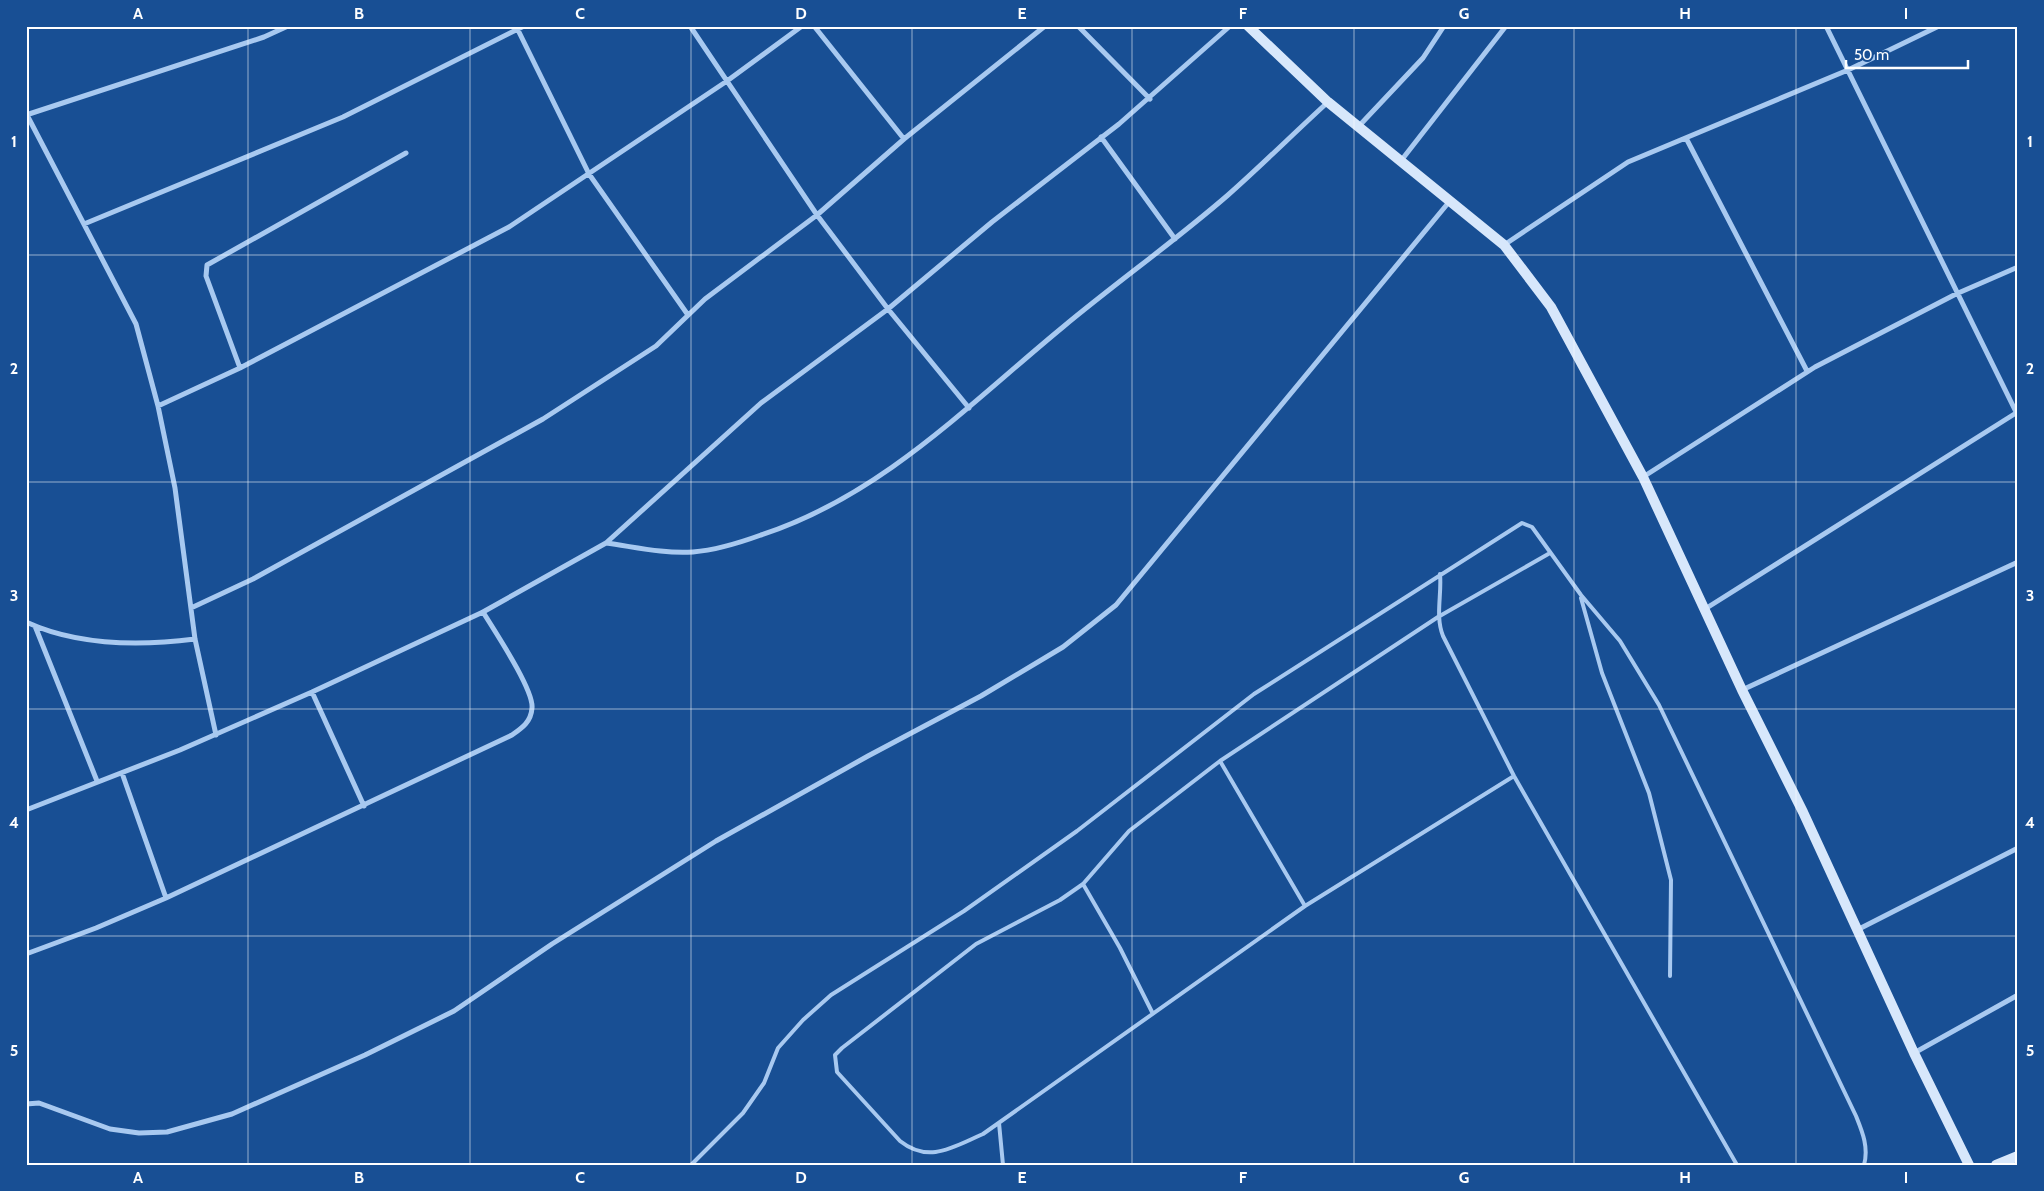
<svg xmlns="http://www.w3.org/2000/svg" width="2044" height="1191" font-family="Cabin,sans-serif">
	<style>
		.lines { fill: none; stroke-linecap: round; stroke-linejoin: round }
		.lane { stroke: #a8c9f0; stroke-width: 4 }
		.street { stroke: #a8c9f0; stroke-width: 5 }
		.secondary { stroke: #d7e7fb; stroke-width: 10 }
		.grid { fill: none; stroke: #fff; stroke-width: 1; stroke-opacity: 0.55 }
		.neatline { fill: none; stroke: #fff; stroke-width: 2 }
		.grid-label { font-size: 16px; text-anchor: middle; font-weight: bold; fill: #fff }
	</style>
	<rect width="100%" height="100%" fill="#184f94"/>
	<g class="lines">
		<path class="lane" d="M1440,574c2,21 -5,42 3,62l71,140 223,389
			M1581,598l21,75 47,120 22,87 -1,96
			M1220,761l85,145
			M1514,776l-209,130 -322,228c-30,13 -54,30 -83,7l-63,-69 -2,-17 7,-7 134,-104 84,-44 23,-16 46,-53 91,-70 218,-144 112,-64
			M1083,884l37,64 32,64
			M999,1123l4,42
			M691,1165l52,-52 21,-30 14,-35 25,-28 28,-25 133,-84 113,-80 177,-137 268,-171 10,4 49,68 39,46 39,64 197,411c6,15 13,31 8,49"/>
		<path class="street" d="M516,26l73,148 99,141
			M690,26l127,189 71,94 81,99
			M814,26l90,113
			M1078,26l72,73
			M1826,26l192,390
			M26,115l238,-78 24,-11
			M27,115l109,209 22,82 17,82 20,151 21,96
			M1358,127l65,-69 21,-32
			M1101,137l74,102
			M1686,138l121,233
			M1400,162l106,-136
			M84,224l259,-107 181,-91
			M1504,245l124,-83 220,-92 91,-44
			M240,368l-34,-92 1,-11 199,-112
			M158,406l82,-38 269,-141 218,-146 75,-55
			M1643,477l172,-110 141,-73 62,-27
			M606,543c29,4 58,11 87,9 24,-2 46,-9 68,-17 120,-39 207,-130 302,-208 54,-45 112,-86 165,-132 34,-30 66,-62 100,-93
			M191,608l62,-29 290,-160 113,-73 49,-47 112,-84 87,-76 141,-113
			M1705,609l311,-196
			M26,622c52,24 114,24 169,17
			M35,626l62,155
			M1742,690l276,-128
			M312,692l52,114
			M122,773l44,125
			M26,810l154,-60 132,-58 171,-80 123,-69 155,-140 127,-94 104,-87 127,-98 111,-98
			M1857,930l161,-82
			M26,954l70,-26 70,-30 346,-163c10,-7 19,-13 20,-27 2,-18 -38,-78 -49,-96
			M1914,1053l104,-58
			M26,1104l13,-1 71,26 29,4 28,-1 65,-18 133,-59 89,-44 98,-67 164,-103 152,-85 113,-60 82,-49 53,-42 333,-403"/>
		<path class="secondary" d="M1248,26l80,76 176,143 47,62 92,170 99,213 61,122 111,241 55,112
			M1996,1165l22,-9"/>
	</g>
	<path class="grid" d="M248,26v1139M470,26v1139M691,26v1139M912,26v1139M1132,26v1139M1354,26v1139M1574,26v1139M1796,26v1139M26,255h1992M26,482h1992M26,709h1992M26,936h1992"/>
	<rect width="2044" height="1191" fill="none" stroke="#184f94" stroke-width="55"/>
	<path d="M1846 60v8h122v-8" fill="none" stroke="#ffffff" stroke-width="2.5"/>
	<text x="1854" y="60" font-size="15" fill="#ffffff" stroke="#184f94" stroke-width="4" paint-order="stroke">50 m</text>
	<rect x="28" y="28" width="1988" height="1136" class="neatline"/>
	<g class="grid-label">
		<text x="138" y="19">A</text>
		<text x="359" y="19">B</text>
		<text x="580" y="19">C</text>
		<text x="801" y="19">D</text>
		<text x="1022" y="19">E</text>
		<text x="1243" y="19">F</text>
		<text x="1464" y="19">G</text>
		<text x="1685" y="19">H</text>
		<text x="1906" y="19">I</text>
		<text x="14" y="147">1</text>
		<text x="2030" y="147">1</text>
		<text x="14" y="374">2</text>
		<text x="2030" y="374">2</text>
		<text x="14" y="601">3</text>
		<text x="2030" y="601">3</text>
		<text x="14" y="828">4</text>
		<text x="2030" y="828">4</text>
		<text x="14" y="1056">5</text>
		<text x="2030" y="1056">5</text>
		<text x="138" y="1183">A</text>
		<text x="359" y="1183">B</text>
		<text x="580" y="1183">C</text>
		<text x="801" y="1183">D</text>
		<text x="1022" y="1183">E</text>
		<text x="1243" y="1183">F</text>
		<text x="1464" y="1183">G</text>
		<text x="1685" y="1183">H</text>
		<text x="1906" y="1183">I</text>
	</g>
</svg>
